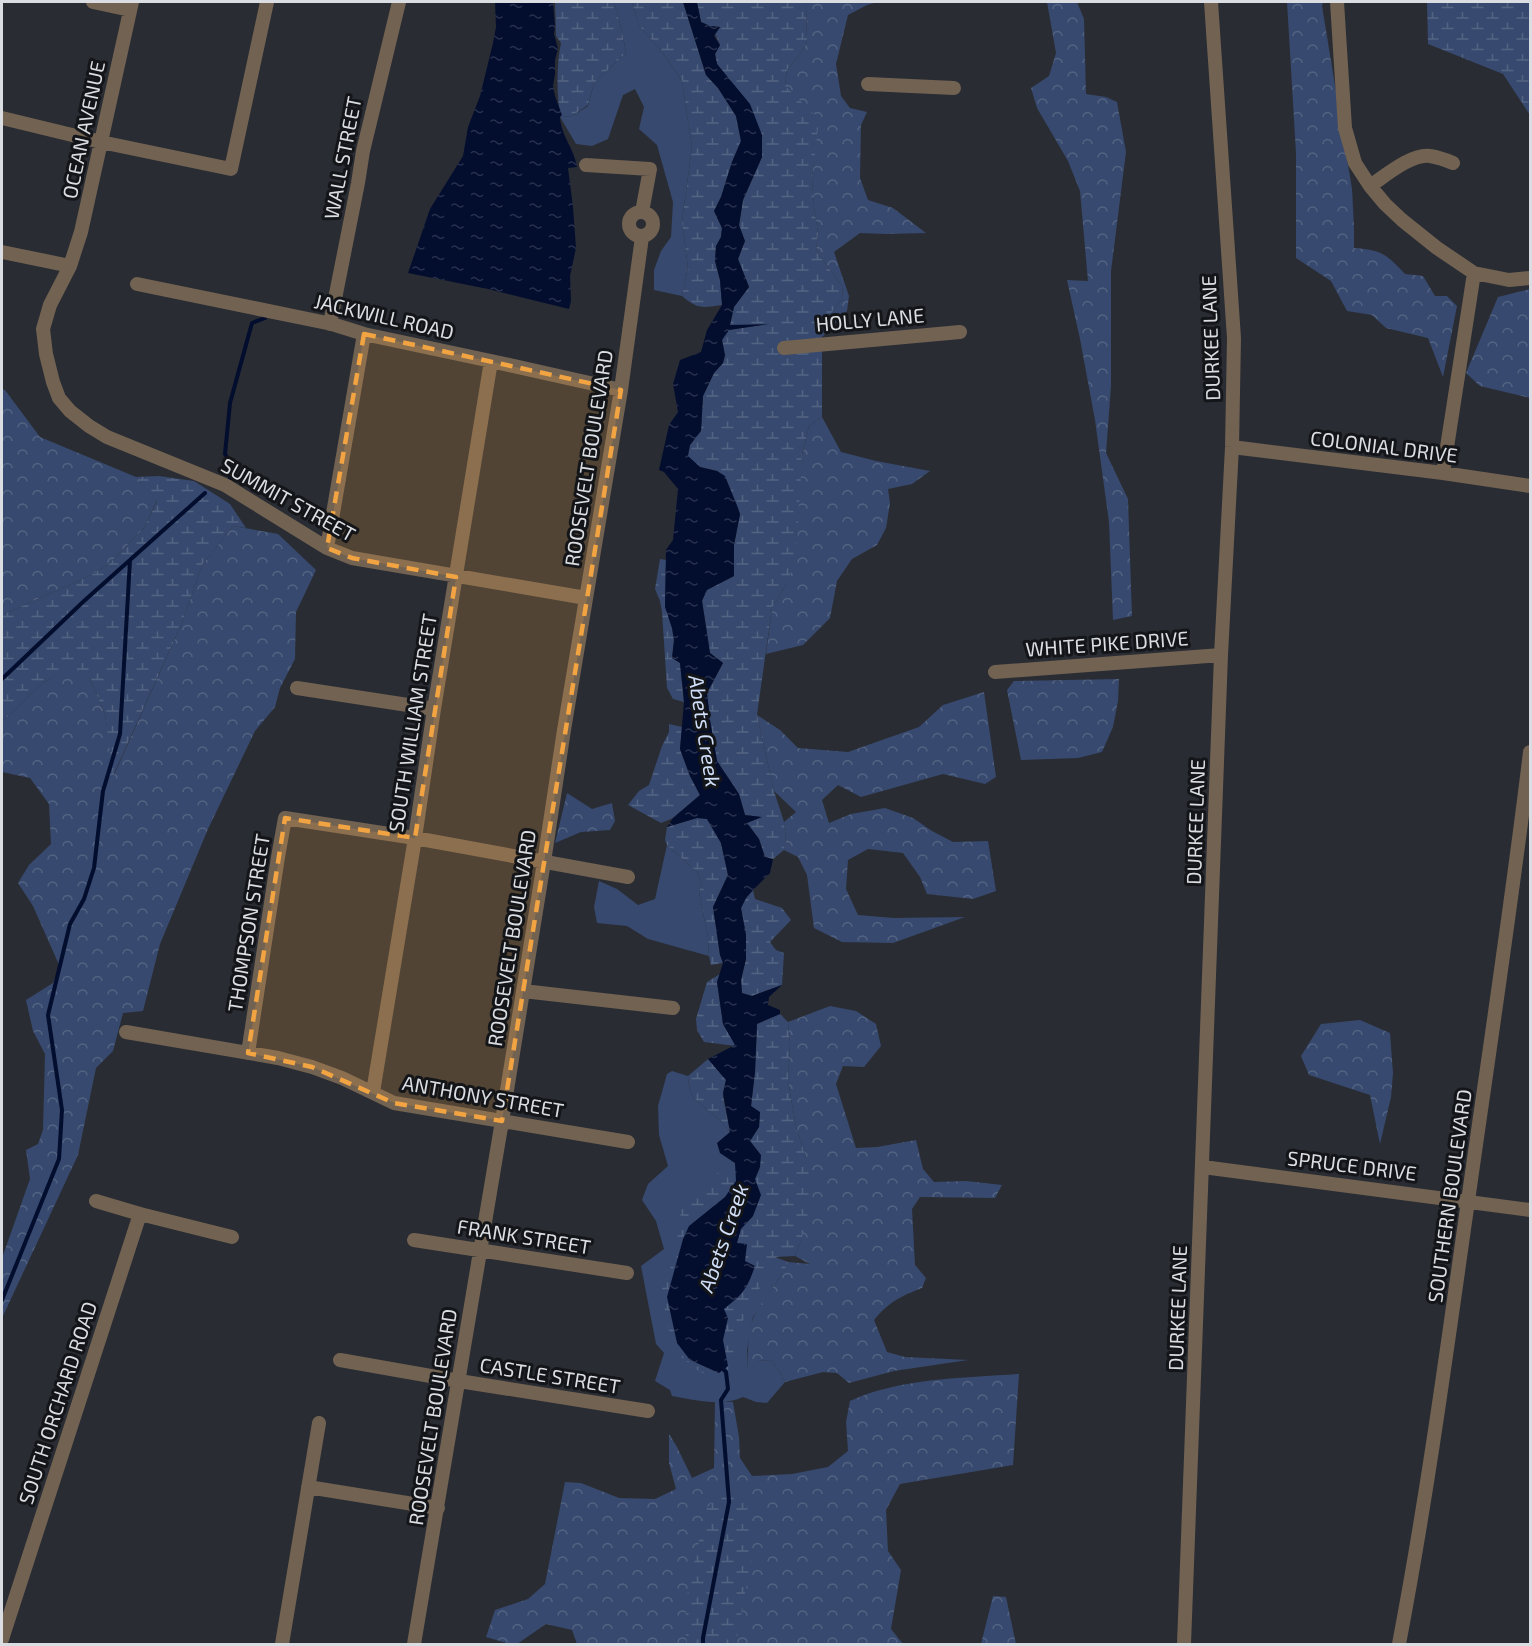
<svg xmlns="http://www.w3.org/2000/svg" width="1532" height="1646" font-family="'Exo 2',sans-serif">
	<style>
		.grass { fill: #37496e }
		.forest { fill: url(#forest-crowns) }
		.wetland { fill: url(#wetland-marsh) }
		.water { fill: url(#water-ripples) }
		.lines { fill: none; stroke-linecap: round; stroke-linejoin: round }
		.stream { stroke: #030d2e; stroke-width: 4 }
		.minor { stroke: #716252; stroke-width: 14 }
		.marked { fill: #f3a442; fill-opacity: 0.2; stroke: #f3a442; stroke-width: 4.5; stroke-dasharray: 12 8; stroke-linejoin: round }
		.labels { text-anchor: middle; stroke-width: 6; stroke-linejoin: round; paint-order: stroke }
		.street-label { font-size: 20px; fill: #dadde1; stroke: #131518 }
		.water-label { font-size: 21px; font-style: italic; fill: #d0def8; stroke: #131518 }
	</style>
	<defs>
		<pattern id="forest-crowns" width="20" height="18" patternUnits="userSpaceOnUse" patternTransform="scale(1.5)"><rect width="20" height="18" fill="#37496e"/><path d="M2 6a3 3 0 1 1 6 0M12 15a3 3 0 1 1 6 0" fill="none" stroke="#536382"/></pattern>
		<pattern id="wetland-marsh" width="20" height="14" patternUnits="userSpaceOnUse" patternTransform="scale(1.5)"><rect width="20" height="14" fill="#37496e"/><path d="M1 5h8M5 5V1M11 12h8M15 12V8" fill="none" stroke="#536382"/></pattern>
		<pattern id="water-ripples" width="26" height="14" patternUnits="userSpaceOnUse" patternTransform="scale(1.5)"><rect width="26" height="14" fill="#030d2e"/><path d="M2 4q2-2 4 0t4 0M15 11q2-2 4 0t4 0" fill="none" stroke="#27304c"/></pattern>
	</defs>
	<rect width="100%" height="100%" fill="#292c33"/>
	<path class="grass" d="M614,2h18l7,24 21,23 22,32 10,66 -10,74 6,47 -6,28 -28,-6v-20l7,-19 10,-14 2,-35 -16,-57 -18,-16 5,-22 -9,-18 -12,6 -15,44 -16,7 -16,-2 -16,-27 12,-1 16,-10 6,-23 32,-30 -5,-26z
		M667,845l30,27 5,11 -3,9 9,46 1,18 -61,-17 -21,-13 -30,-3 -3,-16 5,-26 18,8 21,16 17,-6z
		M672,1071l16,5c1,22 9,25 25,38 7,6 12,12 17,18l-9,21 14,10 18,108h31l-31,46 -6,33 1,20 10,-9 13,-1 10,14 4,8 -18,21 -11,-1 -13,-5c-21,10 -49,3 -71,-1l-2,-6 -15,-9 9,-28 -8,-9 -15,-78 23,-17 -8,-28 -14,-21 6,-16 20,-18 -9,-31 -1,-29 9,-32z"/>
	<path class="forest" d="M806,2h72l-11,3 -19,10 -12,49 5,32 9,12 17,4 -6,13 -1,53 8,22 25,8 33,25 -40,1 -26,-1 -26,19 15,44 -2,15 -25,26v-12l21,-27 -1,-12 -26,-35 2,-18 -4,-26 -2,-28 2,-20 -29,-73 2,-16 15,-18 5,-11z
		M1047,2h30l7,17 2,75 20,3 11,5 9,50 -15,119v115l-5,67 22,46 4,117 -19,4 -4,-98 -14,-102 -15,-81 -13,-59 21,1 -8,-90 -12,-30 -31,-53 -6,-20 18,-12 7,-23z
		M1287,2h36l-1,4 30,183 2,39v20c28,2 32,6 51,26l18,2 12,20h12l10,10 -14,71 -15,-39 -42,-10 -14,-13 -25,-4 -16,-30 -35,-23v-105z
		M1530,289v109l-50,-12 -14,-13 32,-76z
		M2,389l3,1 35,47 96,40 21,23 -13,28 -35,36 -18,11 -89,40z
		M822,417l19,35 35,9 54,10 -18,13 -24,5 2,14 -4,25 -9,17 -25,14 -15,22 -7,37 -27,27 -37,9 6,-46 15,-25 15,-127 7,-30z
		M233,526l45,8 38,36 -20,42 -1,47 -15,29 -5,19 -20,24 -47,98 -48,115 -17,67 -20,2 -10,38 -17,17 -18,87 -76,163v-60l28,-79 -4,-29 12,-6 5,-14 2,-76 -12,-23 -7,-31 27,-17 7,-16 -27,-61 -15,-23 11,-18 22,-21 -2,-40 -19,-26 -28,-6v-50l42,-40 29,-17 17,14 15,35 9,61 68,-152 20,-58z
		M1119,679l-1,22 -5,26 -11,25 -24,6 -57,2 -14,-70 7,-9z
		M984,692l12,85 -11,7 -42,-10 -82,23 -23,-12 -16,15 7,23 22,-9 34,-6 28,10 19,13 21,11 35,-1 8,50 -23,8 -46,-5 -7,-17 -17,-24 -35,-4 -20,11 -2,29 12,26 36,3 71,-1 -72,26 -51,-1 -28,-14 -7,-53 -9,-18 -14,-7 2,-11 -2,-17 12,-10 -22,-21 -17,-76 23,15 18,18 50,4 71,-25 24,-22z
		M567,793l25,16 20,-6 3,18 -5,9 -29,2 -26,11z
		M830,1006l26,5 20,13 5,22 -17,21 -21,-1 -7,18 20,64 21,-1 39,-7 7,29 11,13 32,-1 36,4 -7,13 -75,-1 -8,12 3,56 11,13 -4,10c-21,8 -33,14 -48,32l13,32 18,5 63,3 -74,11 -45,12 -12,-10 -14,-1 -38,10 -4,-8 -10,-14 -13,1 -10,10c-1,-15 0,-43 7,-57 10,-18 25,-33 33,-52l22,2 -15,-8 6,-15 5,-83 -10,-31 -8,-46 2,-38 -2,-21z
		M1360,1020l30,13 3,40 -2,24 -11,47 -10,-49 -61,-20 -8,-19 20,-32z
		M1019,1374l-6,91 -113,19 -14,26 2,41 13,19 -10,59 12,15h-326l-5,-14 -26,-6 -29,20h-7l-24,-7 9,-27 33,-11 17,-15 20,-102 16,1 38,15 36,1 21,-10 -7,-26v-29l8,13 15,31 22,-10 1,-67 18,1 6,35 1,21 12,18 40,-2 36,-7 20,-16 -2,-29 4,-21c50,-23 114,-23 169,-27z
		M993,1596l13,1 10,47h-35z"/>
	<path class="wetland" d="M555,2h59l7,25 5,26 -32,30 -6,22 -16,11 -12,1c-3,-25 -4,-49 1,-74l-5,-7z
		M632,2h51l23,73 12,13 18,28 5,25 -9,21 -11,35 -7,14 8,17 -1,9 -5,9 -1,15 5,19 2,25c-20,3 -25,4 -40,-9l6,-28 -6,-47 10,-74 -10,-66 -22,-32 -21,-23z
		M697,2h109l1,39 -5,11 -15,18 -2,16 34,33 -7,60 2,28 4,26 -2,18 26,35 1,12 -21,27v92l-13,9 -7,29 -6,104 -9,24 -15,25 -15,107 17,76 10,31 2,17 -2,11 -11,9 -8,-2 -6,-18 -12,-16 13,-6 -15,-2 -6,-21 -22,-33 -7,-41 -3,-27 16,-30 -13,-10 -8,-53 4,-10 28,-14v-31l6,-31 -23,-43 -17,-4 -13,-11 3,-11 11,-15 2,-34 11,-23 9,-10 2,-8 -3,-15 6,-10 34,-5h-32l4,-18 15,-20 -11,-28 7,-18 -6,-15 4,-26 19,-43 -37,-83 -8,-10 -2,-10 5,-9 -5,-11 5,-7 -10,-1 -9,-4z
		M1427,2h103v113l-27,-41 -75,-30z
		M159,476l35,5 36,23 16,24 -13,-2 -31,39 -20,58 -69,153 -8,-62 -15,-35 -17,-13 -29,16 -42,40v-107l89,-40 18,-11 35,-36 13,-27 -21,-24z
		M660,559l6,1 -1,46 7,22 2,12 -2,18 8,5 4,39 -11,-3 -6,-11 -5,-76 -2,-11 -5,-12z
		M669,724l13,3 -2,22 10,27 10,19 -27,23 -12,5 -33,-18 11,-14 10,-6 13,-39 7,-14z
		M697,818l10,1 14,24 7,32 -15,32 7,48 3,8 -12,2 -2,-9 -1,-18 -9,-46 3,-9 -5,-11 -30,-27 -2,-5 2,-13z
		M753,890l2,9 27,9 9,12 -21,22 6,8 8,3 -2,32 -30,11 -10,-3 -1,-13 5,-21v-24l-5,-27 5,-10z
		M720,974l-3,8 6,42 13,22 -32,-4 -7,-12 -1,-11 11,-37z
		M780,1014l8,8 2,21 -2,38 8,46 10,31 7,35 -12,48 -6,15 -20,1 13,5 -4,9h-13c-16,23 -27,43 -35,69 -3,10 -3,19 -6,29l-21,7 -12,-6 -17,-14 -11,-26 -8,-39 9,-22 6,-22 6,-43 29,-27 24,-14 1,18 -14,58 23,22c-11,-23 -10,-27 8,-45l2,-37 5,-12 -10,-26 9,-14 1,-14 -9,-7 4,-34 2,-49z
		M708,1059l18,21 -3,16 7,36c-5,-6 -10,-12 -17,-18 -16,-13 -24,-16 -25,-38z
		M728,1485l19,19 6,52 -8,37 -9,51h-49l-2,-18 2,-30 19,-87z"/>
	<path class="water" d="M495,2h58l2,24 -1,8 4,15 -3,11v14l-2,12 2,10 7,19 -2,2c1,19 14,31 17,50l-9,1 5,39 3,41 -6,28 1,25 -2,8 -81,-20 -80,-16 22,-64 33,-53 5,-29 12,-31 13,-53 3,-16z
		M683,2h14l4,20 9,4 10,1 -6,9 6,9 -5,9 2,10 33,40 12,31v22l-19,43 -4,25 6,16 -7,18 11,28 -15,20 -4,18 39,-1 -40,6 -7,10 3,15 -2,8 -9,10 -11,23 -2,35 -11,14 -2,11 12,11 17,4 8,5 13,32 2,6 -6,31v31l-27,14 -5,11 8,52 13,10 -16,30 3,27 7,41 22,33 6,21 17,2 -15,6 12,16 6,18 8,2 -3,14 -17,17 -7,8 -5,10 5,27v24l-5,21 1,13 10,3 30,-11 -13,12 -1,8 12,5v4l-23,10 -2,48 -4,34 9,6 -1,15 -9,14 11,14 -1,12 -5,12 6,16 -8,21 -12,13 -4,14 10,1 -2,17 10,5c-8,23 -12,28 -31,43l4,9 -5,22 5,26 -9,7 -29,-13 -13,-17 -10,-46 16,-58 6,-13 36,-29 11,-16 -1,-18 -15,-10 -3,-10 13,-11 -7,-39 3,-13 -18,-21 27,-14 -12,-21 -6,-42 6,-19 -3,-8 -7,-48 15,-32 -7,-32 -14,-24 -10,-1 -30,9 6,-9 27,-23 -10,-19 -10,-27 4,-47 -4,-39 -8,-5 2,-18 -2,-12 -7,-21 1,-57 7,-10 5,-51 -14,-17 -5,-2 10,-45 9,-13 -5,-28 7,-24 21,-8 6,-22 15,-25 -2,-25 -5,-19 1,-15 5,-9 1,-9 -8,-17 7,-14 11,-35 9,-21 -5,-25 -18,-28 -12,-13z"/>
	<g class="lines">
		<path class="stream" d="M230,478l4,-10 -9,-14 5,-51 22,-80 13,-5
			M2,679l82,-78 121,-108
			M2,1300l57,-141 3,-49 -14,-95 22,-91 14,-25 10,-31 9,-77 17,-57 10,-174
			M703,1644v-6l26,-136 -8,-102 7,-11 -2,-17 -5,-5"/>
		<path class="minor" d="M93,2l37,8
			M132,2l-51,230 -11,34 -20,39 -7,24 3,25 7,28 6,16 11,13 19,15 18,11 118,48 102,63 25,10 234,40
			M1337,2l8,126 10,35 15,23 15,18 17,16 35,28 37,25 35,7 21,-2
			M868,84l86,4
			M2,118l99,24 130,27 36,-167
			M586,165l64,4 -8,43
			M1370,186c15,-10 42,-33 60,-30 7,1 16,4 23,7
			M629 224a12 12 0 1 1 24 0a12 12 0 1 1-24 0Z
			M2,252l68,14
			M137,284l195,40 32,10 127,27 130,29
			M330,324l28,-141 5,-32 36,-149
			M784,348l176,-16
			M1232,447l211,26 87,13
			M1443,473l31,-200
			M327,548l37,-214
			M995,672l226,-17
			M297,688l137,21
			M523,991l150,17
			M126,1032l152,26 34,9 30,11 52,25 234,39
			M248,1053l30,-196 7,-39 130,20 213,39
			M373,1092l42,-254 19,-129 57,-348
			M1203,1167l327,43
			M96,1201l44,13 92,23
			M414,1240l213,33
			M340,1360l119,21 189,30
			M308,1487l130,21
			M2,1639l138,-425
			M282,1644l37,-221
			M414,1644l88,-523 42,-259 20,-132 57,-340 21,-153
			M1184,1644l37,-989 11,-208 2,-109 -23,-336
			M1399,1644c28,-147 48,-295 69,-443 21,-149 44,-299 62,-449"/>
	</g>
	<path class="marked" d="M364,334l257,56 -119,731 -108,-18 -82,-36 -64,-14 37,-235 130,20 41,-261 -104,-19 -25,-10z"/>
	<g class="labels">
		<g class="street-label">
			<text transform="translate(84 130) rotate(-78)" y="7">OCEAN AVENUE</text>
			<text transform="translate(343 158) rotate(-79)" y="7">WALL STREET</text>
			<text transform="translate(384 317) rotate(13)" y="7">JACKWILL ROAD</text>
			<text transform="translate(870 320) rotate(-5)" y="7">HOLLY LANE</text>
			<text transform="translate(1211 338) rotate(-92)" y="7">DURKEE LANE</text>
			<text transform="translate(1384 447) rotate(7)" y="7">COLONIAL DRIVE</text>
			<text transform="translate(589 458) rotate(-81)" y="7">ROOSEVELT BOULEVARD</text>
			<text transform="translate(288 500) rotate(29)" y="7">SUMMIT STREET</text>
			<text transform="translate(1107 644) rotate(-4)" y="7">WHITE PIKE DRIVE</text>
			<text transform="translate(413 723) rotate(-81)" y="7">SOUTH WILLIAM STREET</text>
			<text transform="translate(1196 822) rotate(-88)" y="7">DURKEE LANE</text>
			<text transform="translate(249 923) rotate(-81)" y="7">THOMPSON STREET</text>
			<text transform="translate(512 938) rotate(-81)" y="7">ROOSEVELT BOULEVARD</text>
			<text transform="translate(483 1097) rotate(10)" y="7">ANTHONY STREET</text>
			<text transform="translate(1352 1166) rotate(7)" y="7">SPRUCE DRIVE</text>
			<text transform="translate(1450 1196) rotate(-82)" y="7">SOUTHERN BOULEVARD</text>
			<text transform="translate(524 1237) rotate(9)" y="7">FRANK STREET</text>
			<text transform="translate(1178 1308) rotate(-88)" y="7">DURKEE LANE</text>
			<text transform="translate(550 1376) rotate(9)" y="7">CASTLE STREET</text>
			<text transform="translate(58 1403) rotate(-72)" y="7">SOUTH ORCHARD ROAD</text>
			<text transform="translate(433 1417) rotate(-81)" y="7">ROOSEVELT BOULEVARD</text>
		</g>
		<g class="water-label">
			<text transform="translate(704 731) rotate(81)" y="7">Abets Creek</text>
			<text transform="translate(724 1238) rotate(-71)" y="7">Abets Creek</text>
		</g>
	</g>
	<rect width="1532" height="1646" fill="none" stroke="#dadde1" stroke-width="6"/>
</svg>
